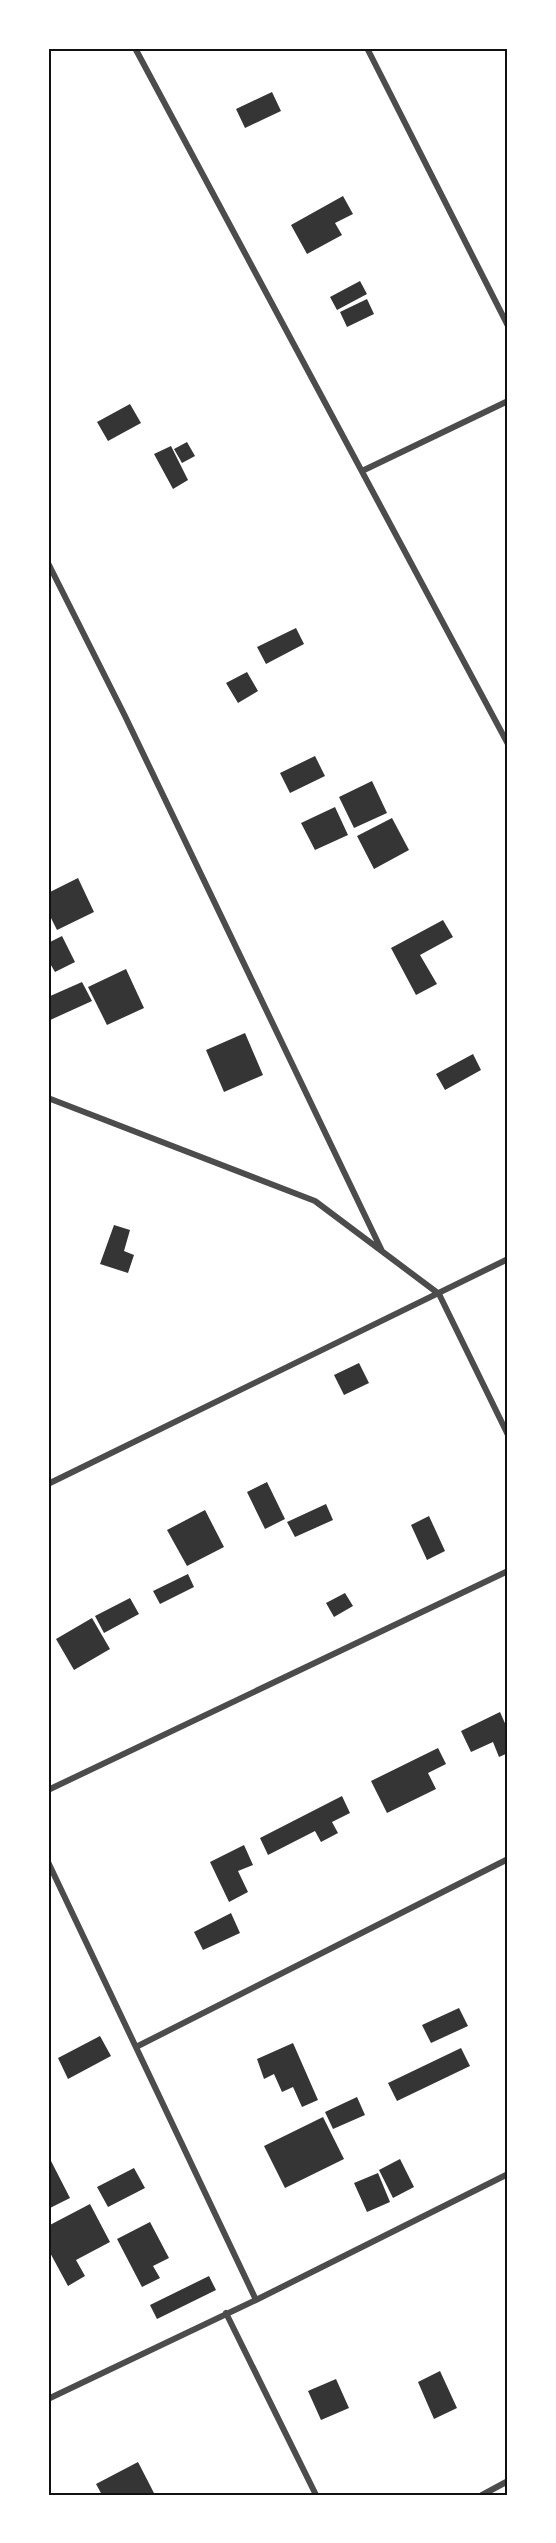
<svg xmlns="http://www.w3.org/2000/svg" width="556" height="2543" font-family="Inter,sans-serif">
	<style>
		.building { fill: #353535 }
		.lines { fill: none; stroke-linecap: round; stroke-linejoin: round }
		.minor { stroke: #4c4c4c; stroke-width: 6 }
		.neatline { fill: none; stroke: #111; stroke-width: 2 }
	</style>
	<rect width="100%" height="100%" fill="#fff"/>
	<path class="building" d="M272,92l9,19 -36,17 -9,-19z
		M343,196l10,18 -18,9 7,12 -35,19 -16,-29z
		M360,281l7,13 -30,16 -7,-13z
		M367,299l7,15 -27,13 -7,-15z
		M130,404l11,19 -33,18 -11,-19z
		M187,442l8,14 -13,7 -8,-14z
		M171,446l17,34 -15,9 -19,-35z
		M296,628l8,16 -38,20 -9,-17z
		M247,672l11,19 -20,12 -12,-20z
		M315,756l10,20 -35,17 -10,-20z
		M372,781l15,32 -33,15 -15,-31z
		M335,807l13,28 -33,15 -14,-27z
		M392,818l17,32 -35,19 -17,-33z
		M78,878l16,34 -37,18 -9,-18v-19z
		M443,920l10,17 -33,18 17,29 -21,11 -25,-47z
		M62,936l13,26 -20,10 -7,-12v-17z
		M126,969l18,39 -37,17 -19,-38z
		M82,982l10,19 -44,20v-24z
		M245,1033l18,42 -39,17 -18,-42z
		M473,1054l8,16 -36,20 -9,-16z
		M114,1225l16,5 -6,21 10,4 -6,18 -28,-9z
		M359,1363l10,20 -25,12 -10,-20z
		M267,1482l18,37 -20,10 -18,-37z
		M326,1504l7,16 -38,17 -8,-15z
		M205,1510l19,37 -37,19 -20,-36z
		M429,1516l16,35 -18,9 -16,-35z
		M188,1574l6,13 -34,17 -7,-13z
		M345,1593l8,13 -19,11 -8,-14z
		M130,1598l9,16 -35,19 -9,-17z
		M92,1618l18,31 -36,21 -18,-31z
		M500,1712l8,18v23l-9,4 -6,-15 -22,10 -10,-21z
		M438,1748l8,16 -18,9 8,16 -49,24 -16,-32z
		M342,1796l8,17 -18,9 6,11 -17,9 -6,-11 -47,24 -8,-17z
		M244,1845l9,20 -15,6 10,21 -19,10 -19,-40z
		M231,1913l9,20 -37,17 -9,-18z
		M459,2008l9,18 -37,17 -9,-18z
		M100,2036l11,20 -43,23 -10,-21z
		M293,2043l25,57 -16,7 -9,-20 -11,5 -8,-18 -10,5 -7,-20z
		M461,2048l9,18 -73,35 -9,-18z
		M357,2097l8,18 -32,14 -8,-17z
		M323,2117l21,42 -59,29 -21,-42z
		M400,2159l14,28 -21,11 -14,-28z
		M51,2161l19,37 -22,11v-46z
		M134,2168l11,20 -37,19 -11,-20z
		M378,2173l12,29 -23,10 -13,-29z
		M90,2204l20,38 -34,18 9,16 -17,10 -20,-37v-23z
		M150,2222l19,36 -16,8 7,12 -18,9 -25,-48z
		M209,2276l7,14 -59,29 -7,-14z
		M440,2371l17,37 -23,11 -16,-37z
		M336,2379l13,29 -28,12 -13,-29z
		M138,2462l17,33h-53l-6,-11z"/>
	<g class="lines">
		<path class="minor" d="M135,48l373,696
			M367,48l141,278
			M362,471l146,-70
			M48,563l77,153 257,535
			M48,1098l267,103 124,93 69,141
			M48,1484l460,-225
			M48,1790l460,-219
			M48,1862l208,438
			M136,2047l372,-188
			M226,2313l90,182
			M48,2399l208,-99 252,-126
			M482,2495l26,-14"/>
	</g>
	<rect width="556" height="2543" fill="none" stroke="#ffffff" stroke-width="99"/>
	<rect x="50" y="50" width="456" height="2444" class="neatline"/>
</svg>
